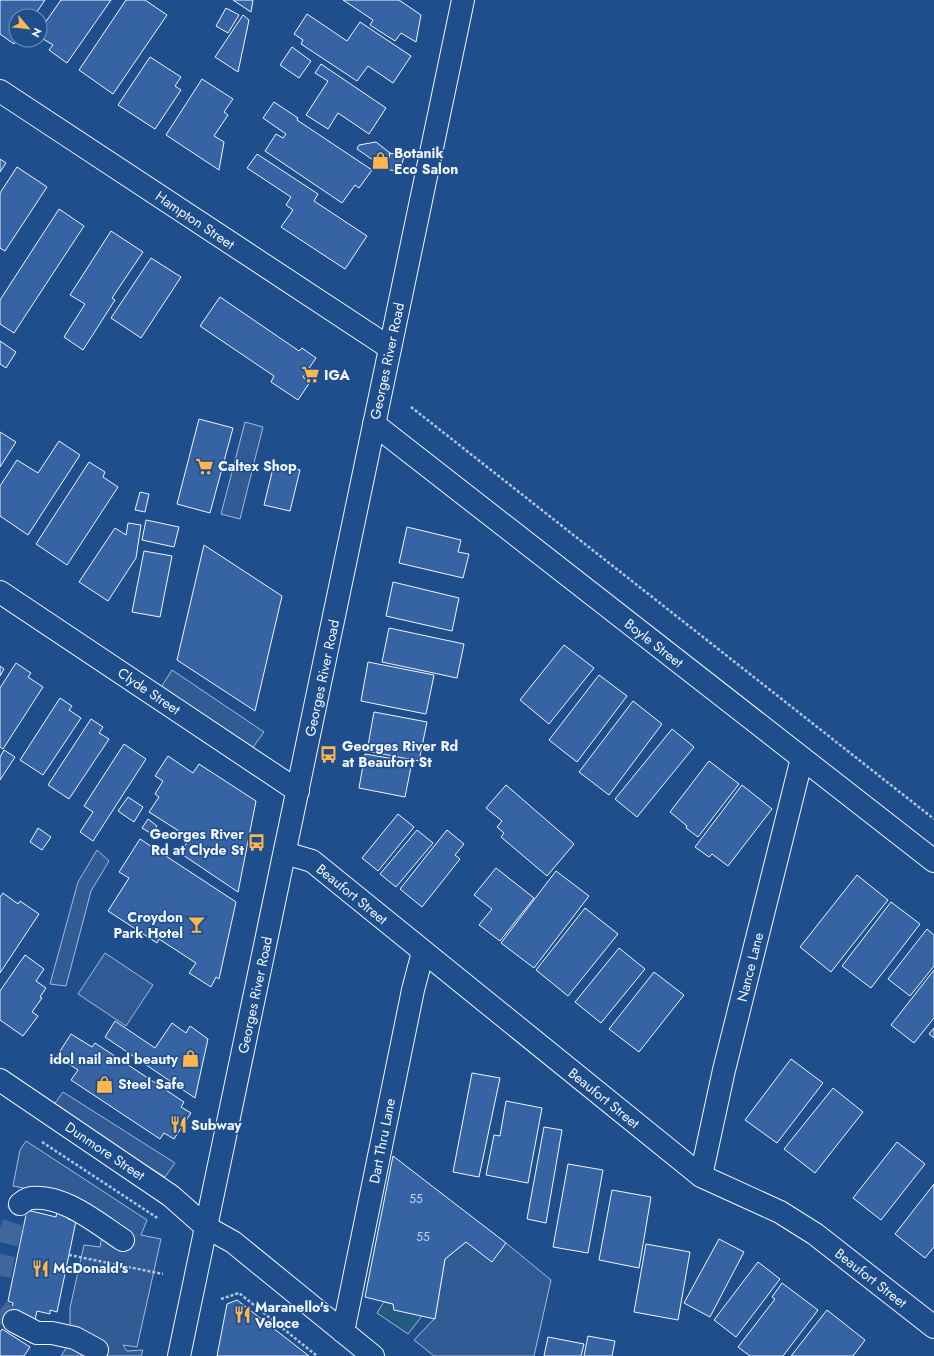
<svg xmlns="http://www.w3.org/2000/svg" width="934" height="1356" font-family="Jost,sans-serif">
	<style>
		.green { fill: #245a82; stroke: #a8bbd7 }
		.parking { fill: #305b95; stroke: #a8bbd7 }
		.building { fill: #3563a3; stroke: #f2f6ff }
		.lines { fill: none; stroke-linecap: round; stroke-linejoin: round }
		.minor-tunnel { stroke: #3f679d; stroke-width: 22; stroke-dasharray: 22 11; stroke-linecap: butt }
		.minor-casing { stroke: #f2f6ff; stroke-width: 24 }
		.major-casing { stroke: #f2f6ff; stroke-width: 24 }
		.path { stroke: #b3c4dc; stroke-width: 2.5; stroke-dasharray: 3 2; stroke-linecap: butt }
		.minor { stroke: #1f4e8c; stroke-width: 22 }
		.major { stroke: #1f4e8c; stroke-width: 22 }
		.labels { text-anchor: middle; stroke-width: 3; stroke-linejoin: round; paint-order: stroke }
		.number-label { font-size: 12px; fill: #c3d1e8 }
		.poi-label { font-size: 14px; font-weight: bold; fill: #f2f6ff; stroke: #1f4e8c; text-anchor: start }
		.street-label { font-size: 14px; fill: #f2f6ff; stroke: #1f4e8c }
	</style>
	<rect width="100%" height="100%" fill="#1f4e8c"/>
	<path class="green" d="M384,1302l9,2 29,12 -14,18 -31,-21z"/>
	<path class="parking" d="M245,422l18,5 -23,92 -19,-5z
		M172,670l92,62 -13,18 -91,-61z
		M97,850l12,11 -18,30 -25,95 -16,-2 28,-102z
		M105,953l48,32 -27,41 -48,-32z
		M63,1092l112,71 -10,14 -112,-71z
		M26,1141l121,79 -6,15 20,4 -24,108 -14,-2 4,6 16,-1 -2,6h-80l9,-14v-34l14,-63 16,2 5,-27 -30,-22 -62,-12 7,-36z
		M466,1242l40,1 45,37 -17,76h-100l-20,-16 21,-22 10,-59z"/>
	<path class="building" d="M0,0h45l-11,16h-18v24h1l-3,4 -14,-10z
		M61,0h50l-44,63 -18,-13 4,-5 -13,-8v-7z
		M126,0h19l22,15 -54,79 -34,-24z
		M233,0h20l-2,12z
		M343,0h56l22,15 -5,27 -15,-9 -6,8 -25,-16 3,-5z
		M226,8l13,7 -11,18 -12,-7z
		M307,14l40,27 13,-19 51,34 -18,27 -25,-17 -11,15 -56,-37 2,-4 -9,-6z
		M243,15l6,5 -11,52 -23,-15z
		M292,47l19,14 -12,17 -19,-13z
		M150,57l31,20 -6,9 6,4 -26,39 -37,-24z
		M321,64l65,44 -17,26 -31,-21 -10,16 -22,-14 22,-34 -13,-8z
		M202,79l31,20 -9,13 4,3 -14,21 10,6 -5,28 -53,-35z
		M274,102l24,16 -1,2 75,50 -13,18 -4,-3 -13,18 -77,-52 11,-17 7,4 3,-4 -23,-16z
		M376,142l14,11 -4,16 -29,-20 2,-4z
		M390,153l14,3 -4,16 -14,-3z
		M257,154l61,40 -4,7 53,35 -22,33 -64,-42 12,-17 -7,-5 5,-8 -44,-29z
		M0,159l6,4 -6,9z
		M17,167l30,20 -42,64 -5,-3v-55z
		M59,209l25,17 -70,107 -14,-9v-24z
		M111,231l32,21 -31,46 3,2 -32,50 -19,-13 21,-33 -15,-9z
		M151,258l30,19 -40,61 -30,-20z
		M220,297l79,54 3,-3 14,10 -13,19 7,5 -12,18 -27,-18 3,-6 -74,-50z
		M0,341l16,11 -10,16 -6,-4z
		M199,419l34,9 -23,85 -33,-9z
		M0,432l16,10 -16,25z
		M59,441l21,14 -52,80 -28,-19v-30l17,-26 21,13z
		M89,462l16,10 -2,5 15,10 -51,78 -31,-21z
		M274,464l26,6 -10,41 -26,-6z
		M140,492l9,2 -4,18 -10,-2z
		M146,520l33,7 -5,20 -32,-7z
		M128,523l13,2 -5,33 -28,43 -29,-19 36,-54 11,7z
		M407,527l54,13 -3,12 11,2 -6,24 -64,-15z
		M204,545l78,51 -27,115 -78,-51z
		M144,551l28,5 -12,61 -28,-5z
		M393,582l66,16 -7,33 -66,-15z
		M389,628l75,16 -7,34 -75,-16z
		M564,645l30,23 -45,56 -29,-24z
		M368,662l66,13 -8,39 -65,-13z
		M16,663l15,10 -3,4 15,10 -40,62 -3,-2v-59z
		M0,666l4,3 -4,7z
		M599,675l28,21 -50,66 -28,-22z
		M60,698l12,8 -3,4 12,8 -38,57 -23,-15z
		M633,701l29,23 -53,71 -30,-23z
		M374,712l53,10 -8,39 -52,-10z
		M91,719l12,8 -4,6 10,6 -40,60 -21,-14z
		M672,729l22,18 -57,70 -22,-18z
		M124,744l22,15 -53,82 -13,-9 13,-20 -9,-6z
		M4,750l11,7 -15,23v-23z
		M365,754l47,8 -7,35 -46,-9z
		M168,756l25,17 6,-9 57,37 -18,91 -58,-39 10,-15 -41,-26 10,-15 -4,-3 8,-13 -8,-5z
		M709,761l30,23 -41,53 -12,-9 1,-2 -17,-14z
		M506,785l68,59 -27,32 -46,-39 3,-4 -7,-6 5,-6 -16,-13z
		M742,785l30,24 -44,57 -16,-12 -3,3 -14,-10z
		M128,797l15,10 -9,15 -16,-11z
		M398,814l16,13 -36,44 -16,-13z
		M148,819l9,7 -5,8 -10,-6z
		M38,828l13,9 -9,13 -12,-8z
		M417,830l16,13 -37,44 -16,-13z
		M447,830l17,14 -9,11 5,4 -38,48 -22,-18z
		M140,839l96,63 -17,77 -3,-2 -5,10 -22,-14 7,-10 -37,-24 -2,4 -49,-32 21,-33 -10,-6z
		M496,868l38,30 -34,43 -21,-16 13,-16 -18,-14z
		M556,871l33,25 -55,72 -33,-25z
		M857,875l31,25 -57,72 -31,-25z
		M3,893l15,11 2,-3 19,13 -39,59v-76z
		M891,902l29,22 -49,64 -29,-22z
		M585,908l33,26 -50,62 -32,-26z
		M927,929l7,6v31l-24,30 -22,-17z
		M619,948l26,21 -44,54 -26,-21z
		M25,955l19,14 -8,12 10,7 -6,9 2,1 -10,14 6,4 -15,20 -23,-16v-29z
		M934,970v48l-20,25 -23,-18z
		M654,972l30,23 -45,57 -30,-23z
		M115,1021l40,27 17,-25 14,10 4,-7 18,13 -13,59 -90,-61z
		M934,1028v10l-5,-4z
		M71,1034l21,13 3,-4 89,59 -3,5 10,6 -17,26 -10,-6 -4,6 -89,-59 7,-10 -21,-14z
		M791,1059l32,24 -46,60 -32,-23z
		M472,1073l28,5 -21,99 -26,-5z
		M833,1088l30,24 -48,61 -31,-24z
		M506,1101l36,7 -14,75 -42,-8 8,-40 6,1z
		M544,1127l18,3 -16,93 -19,-4z
		M897,1142l28,22 -44,56 -28,-22z
		M393,1156l113,87 -14,19 -26,-20 -21,17 -10,60 -41,-9 -1,-6 -28,-7z
		M568,1164l35,6 -15,83 -35,-6z
		M934,1184v63l-9,11 -30,-24z
		M612,1190l39,7 -12,71 -40,-8z
		M58,1205l13,3 -3,11 8,2 -19,91 -7,-2v4l-13,-3 -3,13 -22,-15 1,-6 -5,-2 19,-91 29,7z
		M719,1239l25,13 -34,65 -26,-14z
		M646,1244l44,8 -12,68 -44,-8z
		M758,1262l22,17 -44,58 -22,-17z
		M782,1283l36,27 -35,46h-33l-12,-9 37,-48 -3,-2z
		M237,1300l72,56h-92l10,-52z
		M827,1310l38,30 -12,16h-62z
		M2,1329l28,18 -6,9h-24v-24z
		M588,1336l27,5 -3,15h-28z
		M548,1337l36,7 -3,12h-37z"/>
	<g class="lines">
		<path class="minor-tunnel" d="M0,1276c4,-25 11,-49 20,-72
			M0,1310l14,11"/>
		<defs>
			<path id="minor" d="M0,91l390,257
				M374,424l560,437
				M0,592l298,199
				M285,853l27,8 389,315 79,36 35,22 119,93
				M0,1080l171,116 35,31 27,15 140,114
				M701,1176l23,-106 78,-312
				M20,1204c3,-2 7,-6 11,-6 32,-4 66,25 92,42
				M14,1321l23,12h15l23,5 22,12
				M343,1332l70,-342 10,-38"/>
			<path id="major" d="M179,1356l284,-1356"/>
		</defs>
		<use href="#minor" class="minor-casing"/>
		<use href="#major" class="major-casing"/>
		<path class="path" d="M411,407l523,412
			M42,1142l117,77
			M69,1255l94,19
			M221,1299l18,-6 78,63"/>
		<use href="#minor" class="minor"/>
		<use href="#major" class="major"/>
	</g>
	<defs>
		<symbol id="shop-bare" viewBox="-9 -9 18 18"><path d="M-5-2.5h2.3a2.7 3.5 0 0 1 5.4 0H5L5.5 6h-11ZM-1.5-2.5h3a1.5 2.3 0 0 0-3 0Z" fill="#ffb74d" stroke="#1f4e8c" stroke-width="2.5" paint-order="stroke"/></symbol>
		<symbol id="supermarket-bare" viewBox="-9 -9 18 18"><path d="M-6-5.5h2.5l.6 2H6L4.5 2H-2.5L-4.4-4H-6ZM-1.5 3.2a1.3 1.3 0 1 0 .1 0ZM3 3.2a1.3 1.3 0 1 0 .1 0Z" fill="#ffb74d" stroke="#1f4e8c" stroke-width="2.5" paint-order="stroke"/></symbol>
		<symbol id="bus-bare" viewBox="-9 -9 18 18"><path d="M-5-6H5V4H4V6H2V4H-2V6H-4V4H-5ZM-3.5-4V0h7V-4ZM-3.5 1.2v1.5H-2V1.2ZM2 1.2v1.5H3.5V1.2Z" fill="#ffb74d" stroke="#1f4e8c" stroke-width="2.5" paint-order="stroke"/></symbol>
		<symbol id="bar-bare" viewBox="-9 -9 18 18"><path d="M-6-5H6L.8 .8V4.5H3.5V6h-7V4.5H-.8V.8Z" fill="#ffb74d" stroke="#1f4e8c" stroke-width="2.5" paint-order="stroke"/></symbol>
		<symbol id="restaurant-bare" viewBox="-9 -9 18 18"><path d="M-5-6h1v4h1v-4h1v4h1v-4h1v5L-1.5 .5V6h-2V.5L-5-1ZM5-6V6H3V1.5H1.5Q1.5-4 5-6Z" fill="#ffb74d" stroke="#1f4e8c" stroke-width="2.5" paint-order="stroke"/></symbol>
	</defs>
	<g fill-rule="evenodd">
		<use href="#shop-bare" x="368" y="148" width="25" height="25"/>
		<use href="#supermarket-bare" x="298" y="362" width="25" height="25"/>
		<use href="#supermarket-bare" x="192" y="454" width="25" height="25"/>
		<use href="#bus-bare" x="316" y="742" width="25" height="25"/>
		<use href="#bus-bare" x="244" y="830" width="25" height="25"/>
		<use href="#bar-bare" x="184" y="912" width="25" height="25"/>
		<use href="#shop-bare" x="178" y="1046" width="25" height="25"/>
		<use href="#shop-bare" x="92" y="1072" width="25" height="25"/>
		<use href="#restaurant-bare" x="166" y="1112" width="25" height="25"/>
		<use href="#restaurant-bare" x="28" y="1256" width="25" height="25"/>
		<use href="#restaurant-bare" x="230" y="1302" width="25" height="25"/>
	</g>
	<g class="labels">
		<g class="number-label">
			<text x="416" y="1203">55</text>
			<text x="423" y="1241">55</text>
		</g>
		<g class="poi-label">
			<text x="394" y="158">Botanik<tspan x="394" dy="16">Eco Salon</tspan></text>
			<text x="324" y="380">IGA</text>
			<text x="218" y="471">Caltex Shop</text>
			<text x="342" y="751">Georges River Rd<tspan x="342" dy="16">at Beaufort St</tspan></text>
			<text x="244" y="839" text-anchor="end">Georges River<tspan x="244" dy="16">Rd at Clyde St</tspan></text>
			<text x="183" y="922" text-anchor="end">Croydon<tspan x="183" dy="16">Park Hotel</tspan></text>
			<text x="178" y="1064" text-anchor="end">idol nail and beauty</text>
			<text x="118" y="1089">Steel Safe</text>
			<text x="191" y="1130">Subway</text>
			<text x="53" y="1273">McDonald's</text>
			<text x="255" y="1312">Maranello's<tspan x="255" dy="16">Veloce</tspan></text>
		</g>
		<g class="street-label">
			<text transform="translate(195 220) rotate(34)" y="5">Hampton Street</text>
			<text transform="translate(387 361) rotate(-78)" y="5">Georges River Road</text>
			<text transform="translate(654 643) rotate(38)" y="5">Boyle Street</text>
			<text transform="translate(322 678) rotate(-78)" y="5">Georges River Road</text>
			<text transform="translate(149 691) rotate(34)" y="5">Clyde Street</text>
			<text transform="translate(352 894) rotate(39)" y="5">Beaufort Street</text>
			<text transform="translate(750 967) rotate(-76)" y="5">Nance Lane</text>
			<text transform="translate(255 995) rotate(-78)" y="5">Georges River Road</text>
			<text transform="translate(604 1098) rotate(39)" y="5">Beaufort Street</text>
			<text transform="translate(382 1141) rotate(-79)" y="5">Dart Thru Lane</text>
			<text transform="translate(105 1151) rotate(34)" y="5">Dunmore Street</text>
			<text transform="translate(871 1278) rotate(38)" y="5">Beaufort Street</text>
		</g>
	</g>
	<g transform="translate(28 28) rotate(118)"><circle r="19" fill="#1f4e8c" stroke="#7391ba"/>
	<path d="M0-3L7 15L0 10L-7 15Z" fill="#ffb74d"/>
	<text y="-6" font-size="11" font-weight="bold" text-anchor="middle" fill="#f2f6ff">N</text>
	</g>
</svg>
